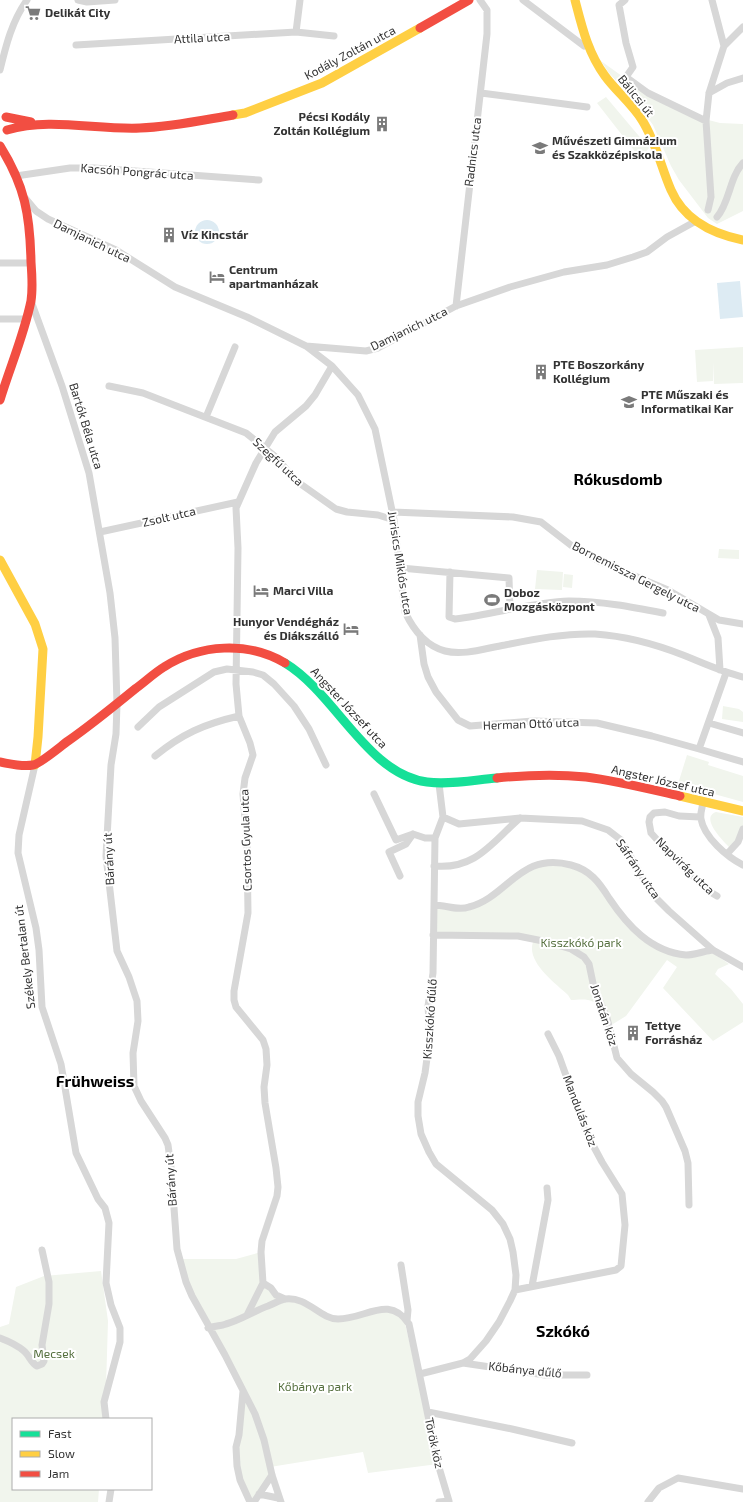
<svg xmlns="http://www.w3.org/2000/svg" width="743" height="1502" font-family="'Exo 2',sans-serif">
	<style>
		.green { fill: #f1f5ed }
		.water { fill: #ddebf3 }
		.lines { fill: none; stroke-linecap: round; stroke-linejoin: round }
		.street { stroke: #d7d7d7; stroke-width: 7 }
		.fast { stroke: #16e098; stroke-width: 9 }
		.slow { stroke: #ffcf43; stroke-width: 9 }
		.jam { stroke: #f24e42; stroke-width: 9 }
		.labels { text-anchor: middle; stroke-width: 4; stroke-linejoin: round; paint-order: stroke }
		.poi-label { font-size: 12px; font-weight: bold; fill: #333; stroke: #fff; text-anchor: start }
		.street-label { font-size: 12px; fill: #333; stroke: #fff }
		.park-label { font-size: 12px; fill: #56703f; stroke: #fff }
		.district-label { font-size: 16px; font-weight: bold; fill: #000; stroke: #fff }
	</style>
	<rect width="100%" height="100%" fill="#fff"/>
	<path class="green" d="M601,61l46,33 46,22 27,7 23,1v87l-26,13 -9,-6 -29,-38 -8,-14 -18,-41 -14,-19 -30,-33z
		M606,97l43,51 -9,10 -43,-55z
		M743,347v36l-29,1 -1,-22v19l-16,1 -2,-32z
		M719,549l20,1v9l-21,-1z
		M537,570l26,2 -1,18 -27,-1z
		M564,574l9,1 -1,13 -9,-1z
		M723,706l16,3 4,3v10l-21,-3z
		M687,755l22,7 -1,3 35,11v26l-65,-18z
		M716,812l27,5v11l-12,21c-6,-6 -32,-31 -15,-37z
		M546,865h16l9,2 19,9 59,68 47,13 17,-4 16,11 -11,5 -3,5 16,15 12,15v18l-30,19 -50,-53 14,-21 -10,-7 -41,56 -13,8c-11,-5 -13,-23 -25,-24 -6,-1 -12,0 -17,0l-3,-5c-13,-12 -42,-33 -35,-53l-15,-4 -83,-1v-30l34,3 54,-37z
		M261,1252l2,31 13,12 27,7 33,17 48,-10 19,6 35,149 -70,9 -5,-21 -93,15 2,8 -18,27 -14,-22 -3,-14 6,-75 -35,-63 -28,-69h56z
		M101,1271l7,50 -3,98h-92v70h86l-1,13h-98v-175l9,-3 7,-37 28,-11z"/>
	<path class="water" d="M195 232a12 12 0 1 1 24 0a12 12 0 1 1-24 0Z
		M740,281l3,36 -23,2 -3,-36z"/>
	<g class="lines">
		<path class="street" d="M78,0l9,2 28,-2
			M523,0l61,46
			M625,0l-6,5 7,38 7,24 -7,10 22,16 58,28
			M296,32l4,-32
			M76,45l220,-13 38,4
			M724,46l19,-19
			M0,70c6,-25 12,-49 27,-70
			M481,93l106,14
			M709,93l18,-10 16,-5
			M16,176l54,-8h24l165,12
			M26,199l10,12 12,8 68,31 59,37 72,30 59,29 60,5 12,-3 78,-42 54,-19 54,-15 43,-7 26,-8 14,-5 20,-15 29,-16
			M708,210l3,-13 -5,-76 3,-28 15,-47 -12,-46
			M717,217c13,-15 12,-39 26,-54
			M0,263h31
			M31,301l31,85 27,87 21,120 5,45 2,66 -1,30 -5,31 -5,91 11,95 12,26 8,24 1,20 -5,32 1,33 7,15 24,37 3,7 3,22 6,82 9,33 6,14 33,59 30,59 9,26 8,35 9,27
			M456,306l31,-272v-24l-7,-10
			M0,319h27
			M306,346l26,20 26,29 17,34 19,91 11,92c8,17 21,34 40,39 19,5 41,-3 60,-6 30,-6 60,-12 90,-11 30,2 60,10 88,21 20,8 39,17 60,22
			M109,386l34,7 103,40 31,25 18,22 41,29 11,3 31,3 16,5
			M206,417l29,-70
			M393,512l120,5 28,5 31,24 27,15 69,29 51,30 24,4
			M100,532l138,-30
			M401,568l108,10 1,31
			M450,572l-1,45 6,2c38,-4 76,-17 114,-18 32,0 63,6 94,12
			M709,615l9,23 2,32
			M420,635l4,29 4,13 8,15 22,28 12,6 63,-5 64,2 55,13 47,13 27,-76
			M709,723l34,10
			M138,727l21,-20 55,-35 13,-3 26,3 10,3 11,9 20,22 15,23 17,36
			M699,749l44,13
			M155,756c27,-22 49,-32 84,-40
			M35,765l-16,70 -1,18 18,75 3,22 3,57 19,57 15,89 22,46 7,9 4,15 -3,60 5,22 9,23v14l-16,60 2,17
			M374,794l22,46 17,-6 12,4h10
			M703,803c-1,5 -3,11 -2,16 3,18 26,38 42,46
			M443,817l16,7 61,-6 62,3 26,9 13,10 32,55 16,16 44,39 30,17
			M700,817l-21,-1 -14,-4 -11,1 -4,4 -1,5 2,11 19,21 37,36 10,6
			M727,854l11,-12 5,-13
			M434,866c42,4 58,-24 86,-48
			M400,876l-11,-24 17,-8 7,-10
			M434,905c12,0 24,6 35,2 39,-10 51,-56 102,-42 19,5 28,17 38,33 18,27 42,54 77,57 8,0 19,-4 27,-5
			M433,935l85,1 25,5 28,8 13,8 5,7 5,24 13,30 10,40 14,16 22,18 9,9 4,6 19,44 3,12 1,42
			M401,1265l7,45 -1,11
			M263,1283l8,5 5,7 9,4
			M532,1286l16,-86 -1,-12
			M515,1290l101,-20 5,-4 4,-41 -3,-31 -20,-32 -15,-28 -28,-78 -11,-22
			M247,1315l16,-32 -2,-31 1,-11 15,-45 1,-9 -2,-19 -11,-65 -1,-16 3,-22 -1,-16 -3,-9 -27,-33 -2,-7v-9l14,-78 -1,-68 -4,-51 2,-16 8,-23 -3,-12 -11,-27 -3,-32 2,-136 -2,-40 20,-45 19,-31 31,-26 9,-11 17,-29
			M208,1328c6,-2 13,-2 18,-4 15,-4 28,-13 42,-18 5,-2 12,-6 17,-7 22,-3 35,20 53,20 28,0 51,-25 71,5l29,140 11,37 -10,1
			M0,1338c8,3 17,7 24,13 5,4 7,12 13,15l5,-2 2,-3 -2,-16 7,-41v-22l-7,-32
			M463,1363l82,12h42
			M420,1374l43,-11 7,-4 16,-18 13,-19 11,-21 5,-11 1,-15 -3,-23 -3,-13 -7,-15 -11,-14 -56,-46 -7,-12 -8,-18 -3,-18v-14l7,-29 5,-37 -2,-30 5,-33 2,-135 8,-21 -4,-33
			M243,1391l-4,44 -3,12 1,19 3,14 10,22
			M428,1412l84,17 60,14
			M259,1494l19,4
			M109,1502l2,-13
			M254,1502l18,-27
			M648,1502l11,-14 19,-10 65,11"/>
		<path class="fast" d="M285,663c51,31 82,111 142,119 23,3 47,-2 70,-4"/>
		<path class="slow" d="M575,0c7,27 13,53 30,76 11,15 27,28 37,44 14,22 19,47 29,70 13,30 42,44 72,50
			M233,115l12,-2 77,-30 98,-55
			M0,560l35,64 8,25 -5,88 -3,28
			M680,796l63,15"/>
		<path class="jam" d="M420,28l49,-28
			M6,117l25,5
			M7,130c43,-13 89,0 133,-2 31,-1 63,-8 93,-13
			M0,146c25,40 30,69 31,116 1,13 2,26 0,39 -7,34 -21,66 -31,99
			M0,762c11,2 22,5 33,3 7,-1 28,-19 35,-24 23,-16 45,-34 67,-52 10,-7 19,-16 29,-22 36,-23 84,-26 121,-4
			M497,778c30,-3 60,-4 89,-1 32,4 63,12 94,19"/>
	</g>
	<defs>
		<symbol id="supermarket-bare" viewBox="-9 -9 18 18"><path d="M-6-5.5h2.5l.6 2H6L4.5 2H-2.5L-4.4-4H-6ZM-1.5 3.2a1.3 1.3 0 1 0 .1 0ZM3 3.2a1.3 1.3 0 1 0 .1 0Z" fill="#7a7a7a" stroke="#fff" stroke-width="2.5" paint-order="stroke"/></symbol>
		<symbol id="building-bare" viewBox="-9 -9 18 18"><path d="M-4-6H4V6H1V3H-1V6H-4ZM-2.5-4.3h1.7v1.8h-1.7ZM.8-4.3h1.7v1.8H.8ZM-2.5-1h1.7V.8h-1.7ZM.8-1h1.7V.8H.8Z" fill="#7a7a7a" stroke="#fff" stroke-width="2.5" paint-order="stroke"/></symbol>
		<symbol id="school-bare" viewBox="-9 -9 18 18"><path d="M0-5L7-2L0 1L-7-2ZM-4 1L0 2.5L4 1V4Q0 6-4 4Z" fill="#7a7a7a" stroke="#fff" stroke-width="2.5" paint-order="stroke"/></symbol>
		<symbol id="hotel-bare" viewBox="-9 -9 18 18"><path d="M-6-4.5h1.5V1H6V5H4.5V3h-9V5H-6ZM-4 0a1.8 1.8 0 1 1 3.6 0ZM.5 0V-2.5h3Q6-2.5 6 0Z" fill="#7a7a7a" stroke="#fff" stroke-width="2.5" paint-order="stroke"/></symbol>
		<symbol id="university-bare" viewBox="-9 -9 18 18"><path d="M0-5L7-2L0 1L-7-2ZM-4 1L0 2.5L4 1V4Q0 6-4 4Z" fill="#7a7a7a" stroke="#fff" stroke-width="2.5" paint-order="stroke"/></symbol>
		<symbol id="stadium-bare" viewBox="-9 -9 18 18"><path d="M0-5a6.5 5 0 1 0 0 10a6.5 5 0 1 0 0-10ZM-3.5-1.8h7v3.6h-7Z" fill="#7a7a7a" stroke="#fff" stroke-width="2.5" paint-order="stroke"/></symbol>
	</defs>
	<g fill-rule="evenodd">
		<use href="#supermarket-bare" x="22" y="2" width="22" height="22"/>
		<use href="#building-bare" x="371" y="113" width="22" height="22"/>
		<use href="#school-bare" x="529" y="137" width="22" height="22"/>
		<use href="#building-bare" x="158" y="224" width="22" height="22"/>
		<use href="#hotel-bare" x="206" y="266" width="22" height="22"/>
		<use href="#building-bare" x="530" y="361" width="22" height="22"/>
		<use href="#university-bare" x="618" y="391" width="22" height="22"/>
		<use href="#hotel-bare" x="250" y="580" width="22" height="22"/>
		<use href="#stadium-bare" x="481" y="589" width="22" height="22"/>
		<use href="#hotel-bare" x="340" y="618" width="22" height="22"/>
		<use href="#building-bare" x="622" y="1022" width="22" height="22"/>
	</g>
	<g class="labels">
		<g class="poi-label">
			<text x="45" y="17">Delikát City</text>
			<text x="370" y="121" text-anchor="end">Pécsi Kodály<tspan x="370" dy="14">Zoltán Kollégium</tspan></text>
			<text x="552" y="145">Művészeti Gimnázium<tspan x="552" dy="14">és Szakközépiskola</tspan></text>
			<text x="181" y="239">Víz Kincstár</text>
			<text x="229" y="274">Centrum<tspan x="229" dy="14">apartmanházak</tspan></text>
			<text x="553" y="369">PTE Boszorkány<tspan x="553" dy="14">Kollégium</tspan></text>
			<text x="641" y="399">PTE Műszaki és<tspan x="641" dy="14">Informatikai Kar</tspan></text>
			<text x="273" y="595">Marci Villa</text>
			<text x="504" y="597">Doboz<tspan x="504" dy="14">Mozgásközpont</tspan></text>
			<text x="339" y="626" text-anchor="end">Hunyor Vendégház<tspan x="339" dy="14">és Diákszálló</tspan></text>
			<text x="645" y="1030">Tettye<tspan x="645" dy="14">Forrásház</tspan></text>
		</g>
		<g class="street-label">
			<text transform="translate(202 38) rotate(-3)" y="4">Attila utca</text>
			<text transform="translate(350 53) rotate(-28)" y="4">Kodály Zoltán utca</text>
			<text transform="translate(636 96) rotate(51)" y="4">Bálicsi út</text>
			<text transform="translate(473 152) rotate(-83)" y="4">Radnics utca</text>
			<text transform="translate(137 172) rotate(4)" y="4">Kacsóh Pongrác utca</text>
			<text transform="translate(92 241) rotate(26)" y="4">Damjanich utca</text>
			<text transform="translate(409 329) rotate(-26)" y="4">Damjanich utca</text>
			<text transform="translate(86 426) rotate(73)" y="4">Bartók Béla utca</text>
			<text transform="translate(278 462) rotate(43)" y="4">Szegfű utca</text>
			<text transform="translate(169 517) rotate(-13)" y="4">Zsolt utca</text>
			<text transform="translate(400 563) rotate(81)" y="4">Jurisics Miklós utca</text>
			<text transform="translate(636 577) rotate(27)" y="4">Bornemissza Gergely utca</text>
			<text transform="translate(349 708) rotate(47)" y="4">Angster József utca</text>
			<text transform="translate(531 724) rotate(-2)" y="4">Herman Ottó utca</text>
			<text transform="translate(663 781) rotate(13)" y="4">Angster József utca</text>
			<text transform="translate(246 840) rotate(-92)" y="4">Csortos Gyula utca</text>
			<text transform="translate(109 859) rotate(-93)" y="4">Bárány út</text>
			<text transform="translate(685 866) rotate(44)" y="4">Napvirág utca</text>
			<text transform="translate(638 869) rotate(56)" y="4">Sáfrány utca</text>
			<text transform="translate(25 957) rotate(-97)" y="4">Székely Bertalan út</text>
			<text transform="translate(604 1015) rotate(72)" y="4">Jonatán köz</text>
			<text transform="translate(430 1019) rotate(-86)" y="4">Kisszkókó dűlő</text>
			<text transform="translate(580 1111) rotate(69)" y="4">Mandulás köz</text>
			<text transform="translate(171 1180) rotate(-94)" y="4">Bárány út</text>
			<text transform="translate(525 1370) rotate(6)" y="4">Kőbánya dűlő</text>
			<text transform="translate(434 1443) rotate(78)" y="4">Török köz</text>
		</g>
		<g class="park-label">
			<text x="581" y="947">Kisszkókó park</text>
			<text x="54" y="1358">Mecsek</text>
			<text x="315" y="1391">Kőbánya park</text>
		</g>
		<g class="district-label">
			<text x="618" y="485">Rókusdomb</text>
			<text x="95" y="1087">Frühweiss</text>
			<text x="563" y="1337">Szkókó</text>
		</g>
	</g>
	<rect x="12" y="1418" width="140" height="72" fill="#ffffff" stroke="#adadad"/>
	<rect x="20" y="1431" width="20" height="6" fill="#16e098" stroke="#adadad"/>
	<text x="48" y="1438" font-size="12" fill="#333333">Fast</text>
	<rect x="20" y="1451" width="20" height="6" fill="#ffcf43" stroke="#adadad"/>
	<text x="48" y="1458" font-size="12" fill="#333333">Slow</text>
	<rect x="20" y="1471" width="20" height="6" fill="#f24e42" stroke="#adadad"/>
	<text x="48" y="1478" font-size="12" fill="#333333">Jam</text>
</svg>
